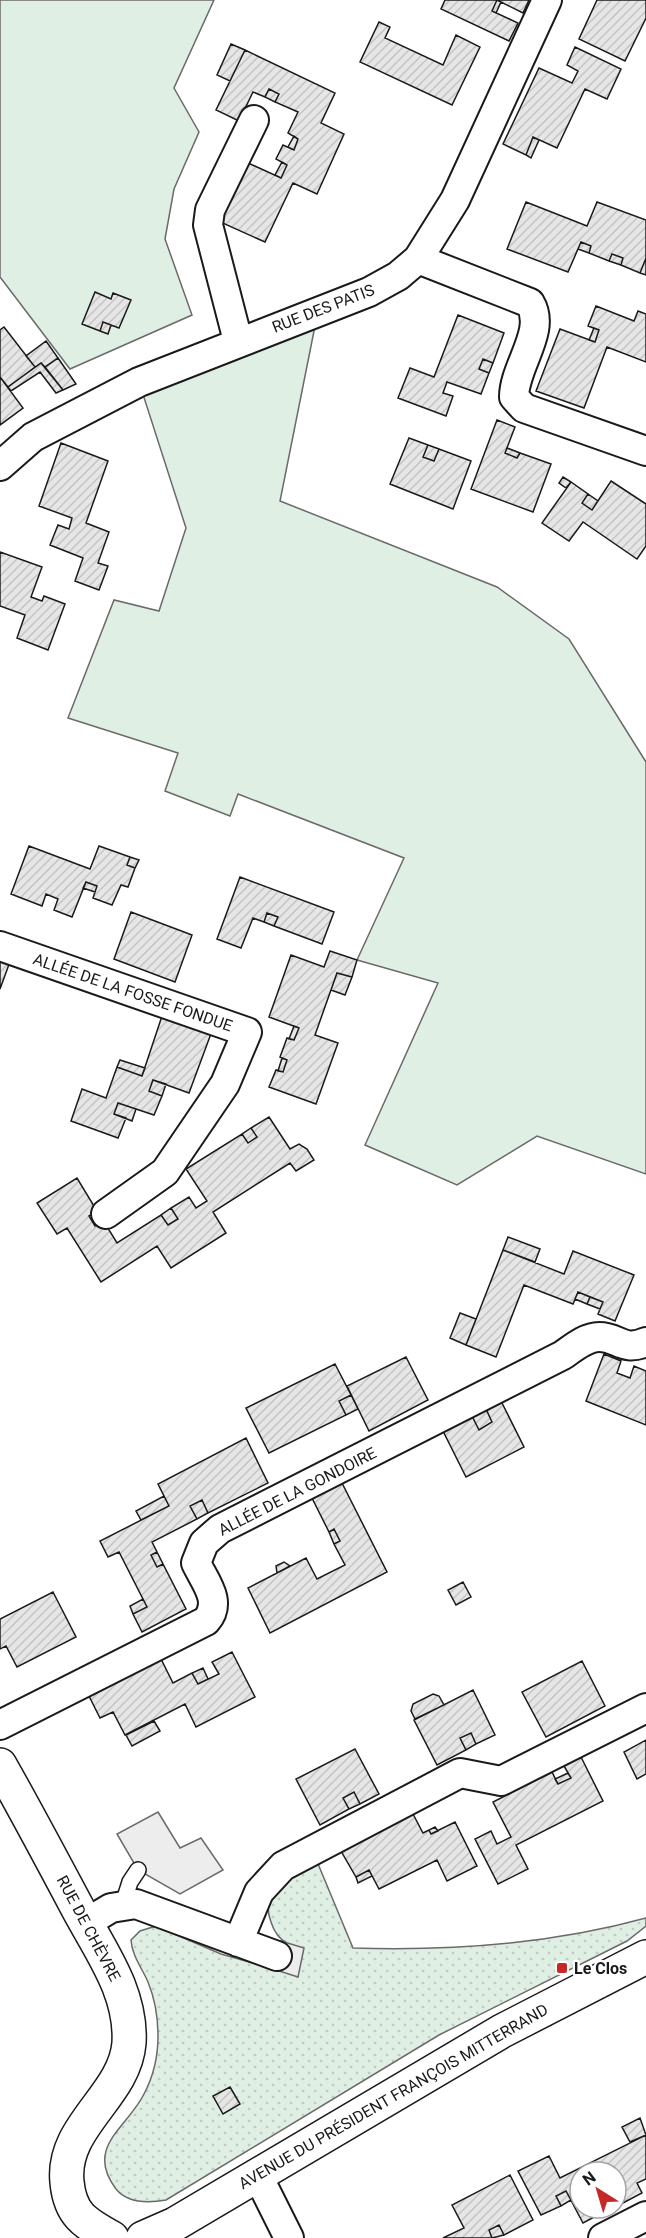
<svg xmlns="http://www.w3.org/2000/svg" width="646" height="2238" font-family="Roboto,sans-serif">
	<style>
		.grass { fill: #e0efe3; stroke: #6a6a6a; stroke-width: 1.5 }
		.park { fill: url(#park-dots); stroke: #6a6a6a; stroke-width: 1.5 }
		.parking { fill: #ededed; stroke: #6a6a6a; stroke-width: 1.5 }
		.building { fill: url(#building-hatch); stroke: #1a1a1a; stroke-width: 1.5 }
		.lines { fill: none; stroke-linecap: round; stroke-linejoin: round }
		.service-casing { stroke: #1a1a1a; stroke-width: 18 }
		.minor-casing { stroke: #1a1a1a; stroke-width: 32 }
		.tertiary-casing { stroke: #1a1a1a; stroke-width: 36 }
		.service { stroke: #fff; stroke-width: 15 }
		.minor { stroke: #fff; stroke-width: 28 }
		.tertiary { stroke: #fff; stroke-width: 33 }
		.poi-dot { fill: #c62828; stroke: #fff; stroke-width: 2 }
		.labels { text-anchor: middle; stroke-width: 4.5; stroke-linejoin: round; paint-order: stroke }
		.street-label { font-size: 16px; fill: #1a1a1a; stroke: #fff }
		.poi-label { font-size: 16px; font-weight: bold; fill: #1a1a1a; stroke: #fff; text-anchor: start }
	</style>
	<defs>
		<pattern id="park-dots" width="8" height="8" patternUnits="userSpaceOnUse" patternTransform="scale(1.5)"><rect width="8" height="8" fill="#e0efe3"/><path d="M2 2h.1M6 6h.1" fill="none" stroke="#c0ccc2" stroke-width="1.8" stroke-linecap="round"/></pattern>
		<pattern id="building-hatch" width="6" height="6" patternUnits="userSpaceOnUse" patternTransform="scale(1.5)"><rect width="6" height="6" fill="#e6e6e6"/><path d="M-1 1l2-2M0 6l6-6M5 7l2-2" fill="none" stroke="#c5c5c5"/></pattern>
	</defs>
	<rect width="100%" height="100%" fill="#fff"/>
	<path class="grass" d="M0,0h214l-40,88 25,44 -25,57 -9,50 27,76 -122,54 -70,-92z
		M318,311l-38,190 217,86 72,52 77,123v412l-109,-38 -80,49 -92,-40 73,-162 -81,-23 47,-102 -166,-64 -8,22 -65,-25 13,-38 -110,-35 46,-118 45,11 27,-83 -47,-146z"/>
	<path class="park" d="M316,1859l37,89c97,3 199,-4 293,-30v8l-19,15 -188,94 -273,165c-17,3 -38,4 -50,-11 -32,-42 12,-62 28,-95 9,-17 14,-39 14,-58 0,-18 -3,-37 -10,-54 -6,-14 -16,-26 -17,-42l9,-9 16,-5 65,28 77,22 -10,-32c-9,-5 -14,-12 -17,-22 -13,-35 20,-46 45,-63z"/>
	<path class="parking" d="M158,1812l22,36 21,-10 22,32 -43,24 -42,-24 -21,-36z
		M281,1941l23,7 -6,29 -25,-8z"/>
	<path class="building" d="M445,0h84l-6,13 -26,-13 -5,11 26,12 -9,18 -68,-32z
		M497,0l4,2 -5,11 -4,-2z
		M597,0h49v18l-21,43 -46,-22z
		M379,22l11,5 -5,11 58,27 13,-30 24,12 -28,58 -92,-43z
		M231,44l14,6 -15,31 -13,-6z
		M575,47l46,22 -14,30 -22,-10 -28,59 -24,-11 -7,18 -23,-11 36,-76 33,15 6,-12 -11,-6z
		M245,50l90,43 -14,30 23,11 -27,60 -24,-11 -28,59 -47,-21 28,-59 35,16 6,-13 -11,-6 7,-14 11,5 4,-11 -10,-6 10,-21 -23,-10 4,-8 -10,-5 -4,8 -12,-5 -14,29 -23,-11z
		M269,89l10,5 -4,8 -10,-5z
		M294,136l4,3 -4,11 -6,-3z
		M533,137l6,3 -8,18 -5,-3z
		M282,162l5,3 -6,13 -6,-3z
		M526,202l61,24 10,-24 49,18v38l-6,15 -19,-8 2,-7 -11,-4 -3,7 -20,-8 2,-7 -10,-4 -13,30 -61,-23z
		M581,242l10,4 -2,7 -11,-4z
		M612,254l11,4 -2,7 -12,-4z
		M646,258v17l-6,-2z
		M95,292l16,7 2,-6 18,7 -12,28 -16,-6 -3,9 -18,-7z
		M596,306l38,15 4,-10 8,3v48l-39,-15 -23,61 -48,-17 24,-62 35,13 4,-12 -11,-4z
		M458,315l46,18 -11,30 -10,-4 -4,10 10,4 -8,21 -34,-12 -4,11 10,3 -7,20 -48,-18 12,-30 24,9z
		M103,322l8,3 -3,9 -8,-3z
		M4,327l31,40 -27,20 -8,-10v-47z
		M594,328l5,2 -4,12 -6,-2z
		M46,341l12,17 -13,9 -4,-4 -6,4 -9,-11z
		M58,358l18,26 -13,6 -18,-23z
		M483,359l10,4 -4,10 -10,-4z
		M41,363l22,27 -7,3 -16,-21 -29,19 -3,-4z
		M0,377l23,31 -23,17z
		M497,420l18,7 -10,26 12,5 3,-5 31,11 -18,48 -62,-23z
		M409,438l19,7 -5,12 11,4 5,-12 32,12 -18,48 -63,-25z
		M61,443l47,18 -22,62 23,9 -11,31 10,3 -9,24 -24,-9 8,-23 -33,-13 8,-20 11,4 3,-11 -33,-12z
		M428,445l11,4 -5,12 -11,-4z
		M507,448l13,5 -3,5 -12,-5z
		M563,477l8,5 -5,6 -7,-5z
		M611,481l35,23v42l-9,13 -54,-37 -14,19 -27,-18 29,-41 17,12 -6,9 10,7z
		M588,494l10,7 -6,9 -10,-7z
		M0,552l42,15 -11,30 11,4 2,-5 21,8 -17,46 -31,-12 8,-23 -25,-9z
		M29,846l61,23 9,-23 31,11 -3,8 8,3 -7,19 -7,-2 -9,20 -19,-7 4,-12 -11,-4 -14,35 -18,-7 4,-11 -12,-5 -4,12 -31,-12z
		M130,857l9,3 -4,8 -8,-3z
		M240,877l94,35 -12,32 -48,-18 4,-9 -11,-4 -3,9 -11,-4 -12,30 -24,-9z
		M86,882l11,4 -2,6 -12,-4z
		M131,912l61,23 -17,47 -61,-23z
		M267,913l11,4 -4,9 -10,-4z
		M330,951l27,9 -5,17 -15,-4 -22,62 23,8 -22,61 -47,-17 7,-17 7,2 4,-12 -7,-3 7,-19 7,2 5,-12 -30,-11 22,-62 33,12z
		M0,954l11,5 -11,30z
		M337,973l15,4 -7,18 -14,-5z
		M163,1013l49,18 -23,62 -36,-13 -4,11 13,5 -8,19 -36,-12 -4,11 12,4 -8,20 -47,-17 11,-32 24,9 11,-31 25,9z
		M294,1026l5,2 -5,12 -5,-1z
		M282,1058l5,2 -4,12 -5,-1z
		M120,1060l25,8 -3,8 -25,-9z
		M153,1080l13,4 -4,12 -13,-5z
		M118,1103l18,6 -4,12 -18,-7z
		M269,1117l21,32 9,-5 8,5 7,11 -18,11 -6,-8 -77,49 13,21 -55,35 -14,-22 -56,36 -34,-54 -10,6 -20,-31 40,-25 20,33 -8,5 6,10 8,-6 14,23 44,-28 7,10 10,-6 -7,-11 18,-11 7,11 11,-7 -21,-32 56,-35 6,9 9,-6 -6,-9z
		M251,1128l6,9 -9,6 -6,-9z
		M171,1208l7,11 -10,6 -7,-10z
		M508,1237l32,12 -5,13 -32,-12z
		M503,1250l61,24 9,-23 61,24 -19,46 -17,-7 5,-12 -25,-10 -5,12 -49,-19 -28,72 -30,-12z
		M578,1292l12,5 -3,7 -12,-5z
		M590,1297l13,5 -3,7 -13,-5z
		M460,1313l16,6 -10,26 -16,-7z
		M604,1354l17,7 -4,12 13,5 4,-12 12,5v54l-60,-24z
		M406,1357l22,43 -59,31 -22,-45z
		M335,1364l16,31 -12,6 7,14 -77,38 -23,-45z
		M351,1395l7,14 -12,6 -7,-14z
		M501,1401l23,46 -58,30 -23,-46 29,-15 7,14 13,-8 -6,-13z
		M486,1409l6,13 -13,8 -7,-14z
		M246,1438l22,45 -60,30 -6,-13 -12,6 7,13 -45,23 5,10 -6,3 6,12 6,-3 23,45 -44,23 -9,-18 14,-7 -28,-55 -11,5 -8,-16 69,-35 -11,-22z
		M342,1483l45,89 -117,61 -22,-45 58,-30 11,21 28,-14 -11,-21 6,-3 -6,-12 -5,3 -17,-34z
		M164,1496l5,10 -28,14 -5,-9z
		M202,1500l6,13 -11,6 -7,-13z
		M334,1529l6,12 -6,3 -5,-12z
		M157,1552l6,12 -6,3 -6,-12z
		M284,1562l6,4 -13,7 -1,-7z
		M463,1582l8,15 -15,8 -8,-15z
		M53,1592l23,45 -59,30 -11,-21 -6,3v-30z
		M143,1599l4,8 -14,7 -3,-8z
		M232,1652l23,45 -59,30 -11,-23 -60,31 -12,-23 -13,6 -11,-22 72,-37 12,24 19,-10 6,11 21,-10 -7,-12z
		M582,1661l23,45 -59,31 -24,-45z
		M203,1668l5,11 -10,5 -6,-11z
		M473,1690l22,45 -19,9 -5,-11 -11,5 6,12 -29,15 -23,-45z
		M433,1694l6,2 5,9 -29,14 -4,-8 2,-7z
		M154,1721l6,10 -28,15 -6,-11z
		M471,1733l5,11 -10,6 -6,-12z
		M646,1740v34l-9,5 -13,-27z
		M355,1749l24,45 -19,10 -6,-12 -11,6 6,11 -29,16 -24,-46z
		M581,1757l22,44 -87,44 12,24 -30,15 -23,-45 16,-8 6,13 14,-7 -18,-35 59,-30 6,12 13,-6 -7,-12z
		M568,1773l3,5 -13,6 -3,-5z
		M354,1792l6,12 -11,5 -6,-11z
		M413,1814l10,19 6,-3 2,4 24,-12 22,44 -30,15 -10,-21 -58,29 -10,-19 -13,7 -15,-26z
		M435,1827l3,4 -7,3 -2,-4z
		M369,1870l3,6 -14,7 -2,-6z
		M230,2087l10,17 -17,10 -10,-18z
		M640,2118l6,17 -16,7 -8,-15z
		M646,2135v44l-9,4 5,10 -19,10 -7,-9v-22h-36v36h20l2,5 -19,10 -17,-32 -10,5 5,10 -20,9 -23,-44 31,-15 11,22z
		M510,2175l23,45 -29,15 -5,-10 -10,5 3,8h-49l21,-10 -12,-23z
		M566,2191l5,9 -10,6 -5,-10z
		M618,2193l5,10 -7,4v-13z
		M600,2208h13l-11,5z
		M499,2225l5,10 -12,3 -3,-8z"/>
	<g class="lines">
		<defs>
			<path id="service" d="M123,1904l7,-22 8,-12"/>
			<path id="minor" d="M418,259l112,44c17,28 -16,63 -16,94l10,11 122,43
				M238,341l-30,-116 2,-15 44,-90
				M0,466l33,-29 106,-55 230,-90 29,-16 20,-17 37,-59 92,-200
				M0,946l247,86 -22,52 -60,88 -59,42
				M0,1725l206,-104c17,-19 -1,-39 -10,-58l8,-20 16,-14 343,-174c10,-7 23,-18 36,-18 20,0 23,15 47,5
				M86,1923l25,-15 25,-4 141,52
				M238,1942l21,-50 24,-26 177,-93 41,8 145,-73
				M257,2174l32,64
				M603,2238l43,-22"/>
			<path id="tertiary" d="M0,1765c26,46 51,93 76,140 23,44 56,86 53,138 -4,53 -68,83 -62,139 3,33 18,41 45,56
				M143,2238l32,-14 327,-193 144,-74"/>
		</defs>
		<use href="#service" class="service-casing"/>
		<use href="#minor" class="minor-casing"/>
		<use href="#tertiary" class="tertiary-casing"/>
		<use href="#service" class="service"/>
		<use href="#minor" class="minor"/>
		<use href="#tertiary" class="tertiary"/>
	</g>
	<rect class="poi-dot" x="556" y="1962" width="12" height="12" rx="3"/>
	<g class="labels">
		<g class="street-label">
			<text transform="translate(323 308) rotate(-21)" y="6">RUE DES PATIS</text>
			<text transform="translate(133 992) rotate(19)" y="6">ALLÉE DE LA FOSSE FONDUE</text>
			<text transform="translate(297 1491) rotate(-27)" y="6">ALLÉE DE LA GONDOIRE</text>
			<text transform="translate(89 1928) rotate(62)" y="6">RUE DE CHÈVRE</text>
			<text transform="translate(393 2096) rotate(-30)" y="6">AVENUE DU PRÉSIDENT FRANÇOIS MITTERRAND</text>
		</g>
		<g class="poi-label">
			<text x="574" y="1974">Le Clos</text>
		</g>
	</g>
	<g transform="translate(598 2190) rotate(323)"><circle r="28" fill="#ffffff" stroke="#a3a3a3" stroke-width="1.5"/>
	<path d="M0-4.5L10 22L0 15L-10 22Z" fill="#c62828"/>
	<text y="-9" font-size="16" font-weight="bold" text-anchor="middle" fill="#1a1a1a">N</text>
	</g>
</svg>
